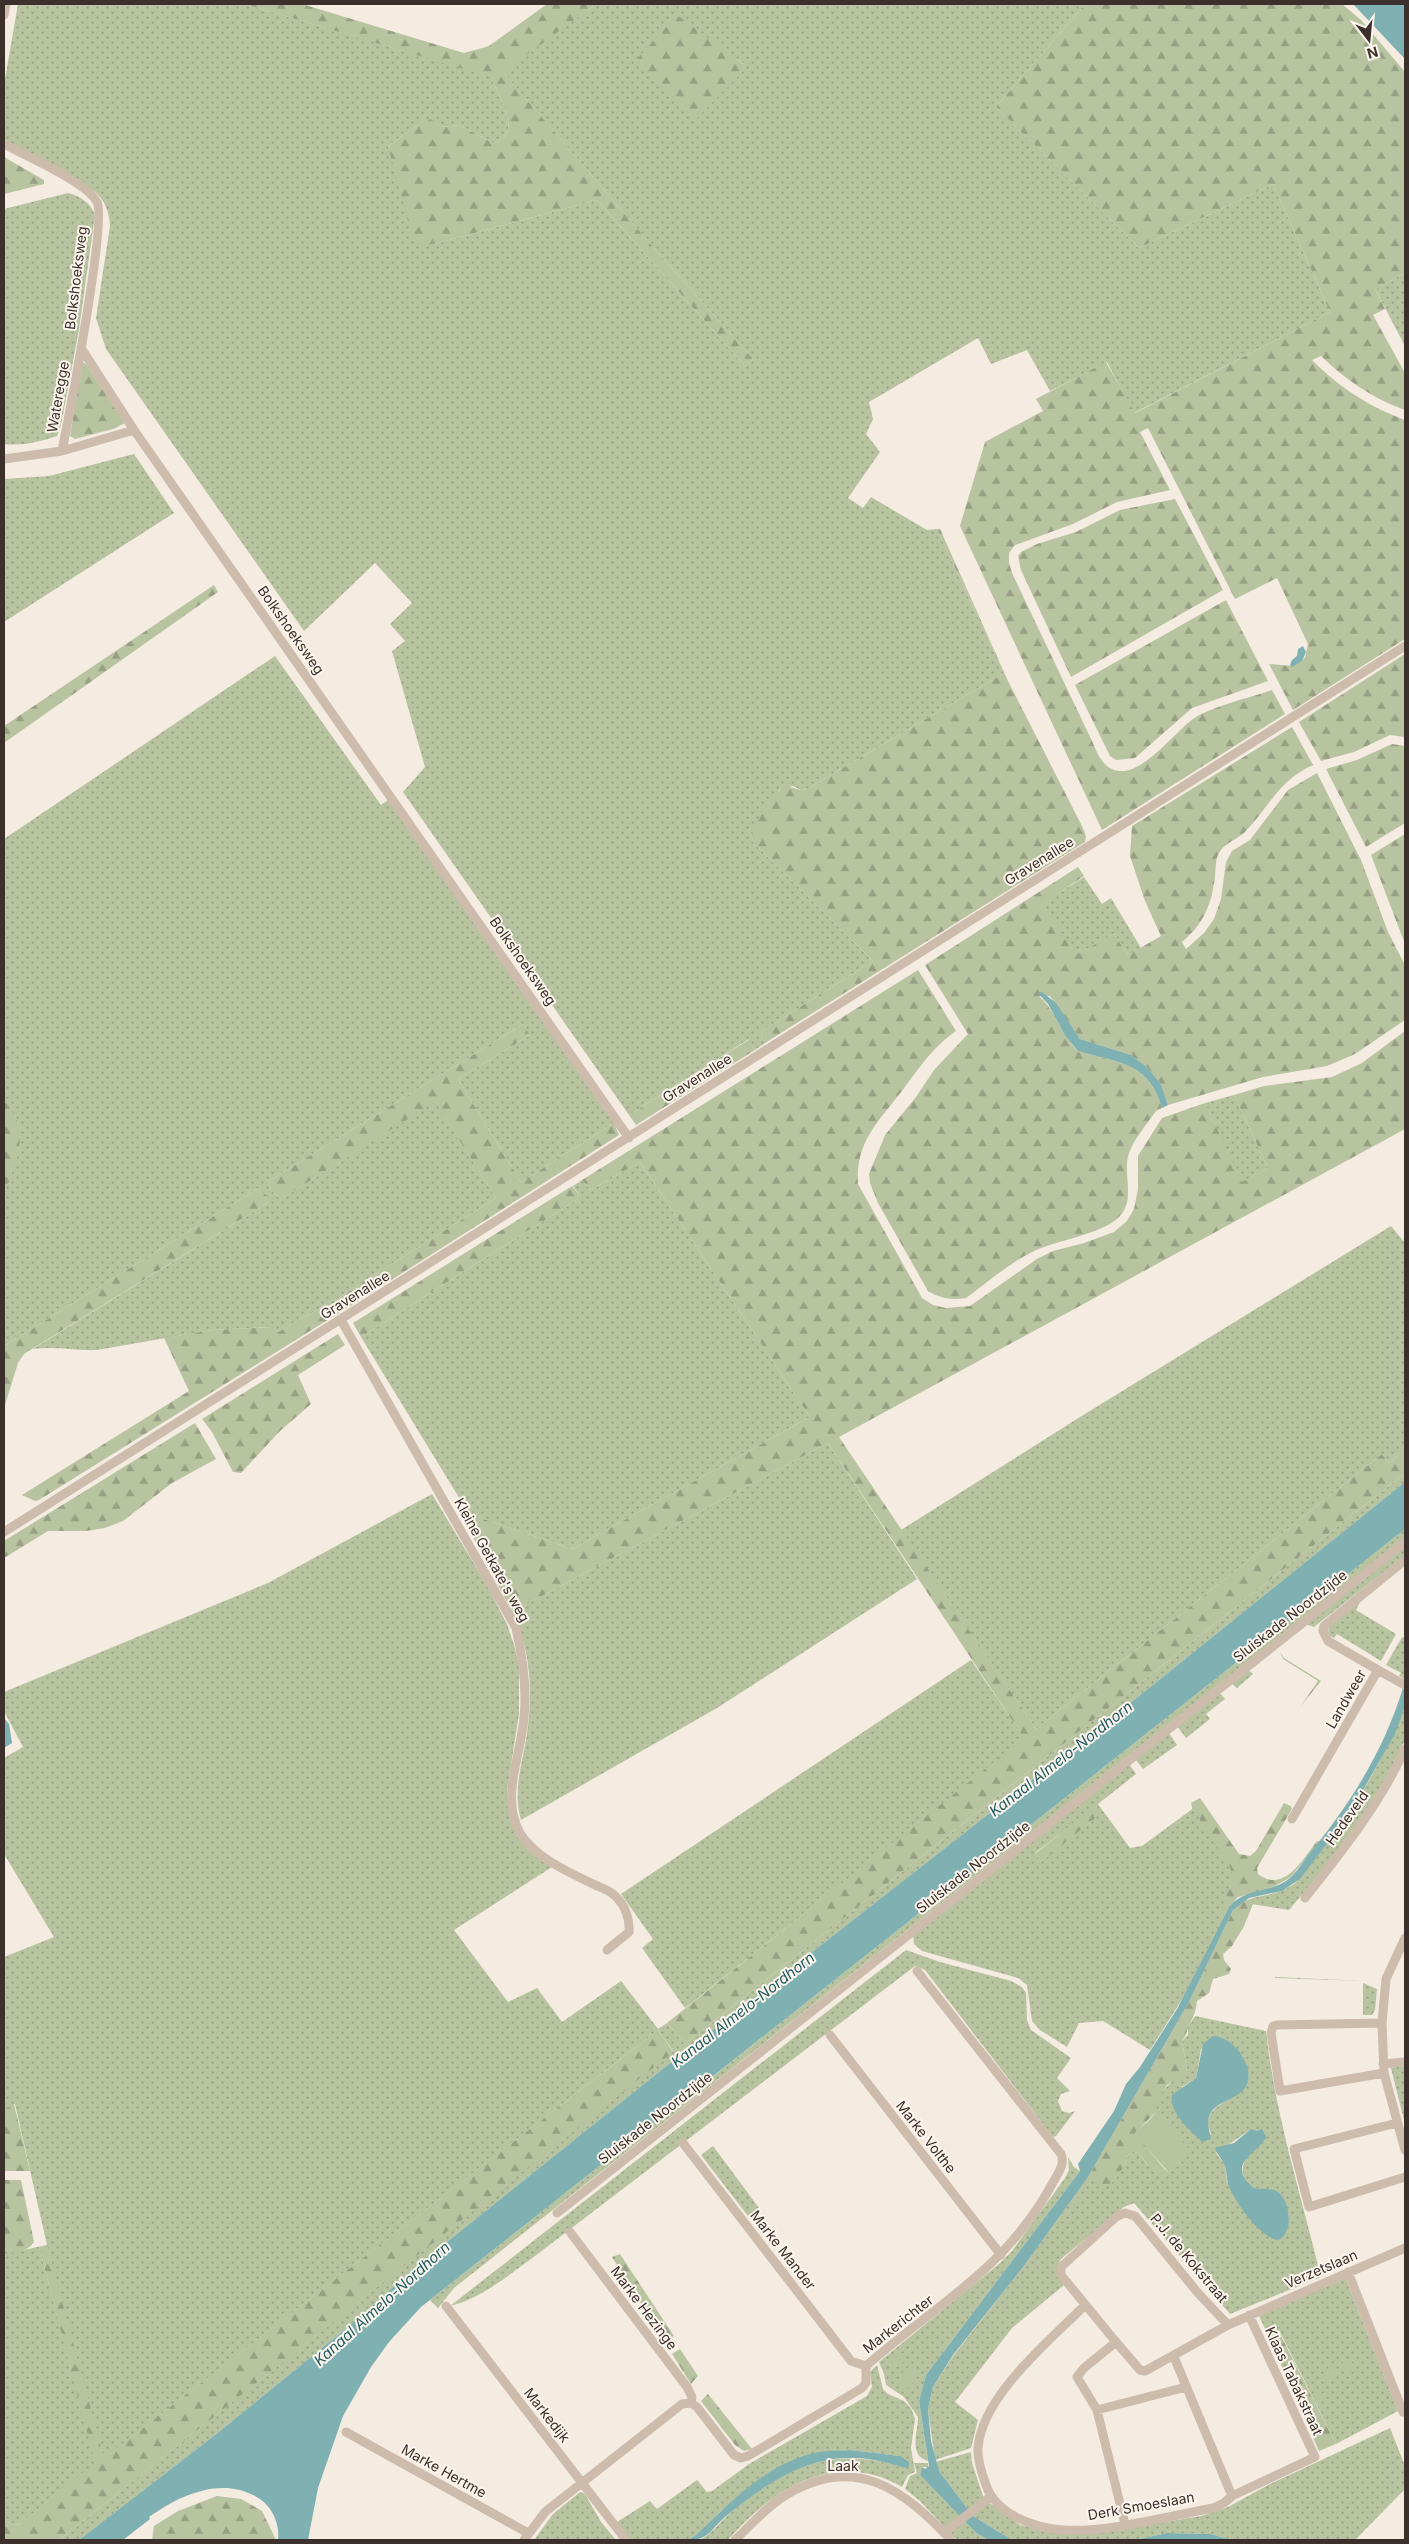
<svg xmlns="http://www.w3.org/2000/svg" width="1409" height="2544" font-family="Inter,sans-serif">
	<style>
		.grass { fill: url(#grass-dots); fill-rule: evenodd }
		.forest { fill: url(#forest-firs) }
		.park { fill: #b8c4a0 }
		.water { fill: #7fb0b2 }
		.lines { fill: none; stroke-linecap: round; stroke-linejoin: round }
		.minor { stroke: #cdbbac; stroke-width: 9 }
		.labels { text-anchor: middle; stroke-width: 4; stroke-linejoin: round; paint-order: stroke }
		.street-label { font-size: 14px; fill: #3b302b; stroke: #fbf5ee }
		.water-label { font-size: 15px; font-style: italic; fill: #1f5a5e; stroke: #fbf5ee }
	</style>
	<defs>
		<pattern id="grass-dots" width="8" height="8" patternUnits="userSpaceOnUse" patternTransform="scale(1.25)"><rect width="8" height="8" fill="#b8c4a0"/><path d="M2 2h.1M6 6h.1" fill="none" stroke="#97a083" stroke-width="1.8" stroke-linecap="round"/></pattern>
		<pattern id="forest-firs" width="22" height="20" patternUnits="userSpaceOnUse" patternTransform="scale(1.25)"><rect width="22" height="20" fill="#b8c4a0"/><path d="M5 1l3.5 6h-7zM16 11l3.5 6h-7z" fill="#97a083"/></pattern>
	</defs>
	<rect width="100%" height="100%" fill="#f4ebe1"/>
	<path class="grass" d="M18,4h227l245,72 4,2 -2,2c8,19 32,55 1,63l-34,-18 -17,2 -12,-7 -7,1 -35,25 46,98 163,-44 148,166 8,-7 -99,-111 -152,-177 94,-67h489l-89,103 143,141 134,-64 57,128 -196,101 -27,-51 -57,29 -23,-41 -36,14 -13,-26 -109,64 4,17 -7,15 14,18 -32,46 15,10 8,-11 56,33 10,-1 67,144 -197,116 -6,1 -8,-4 -14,4 -28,44 2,8 120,119 -111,70 -1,5 4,7 -10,7 -6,-11 -120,76 -226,-323 22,-25 -33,-116 13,-10 -15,-17 22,-21 -37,-40 -71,68 -198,-282 -10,-31 14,-92c-1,-15 -5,-26 -16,-35l-90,-50v-56zM653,42l78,14 13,8 -108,-3z
		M68,193c12,3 23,10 27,22l-16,114 -18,96 -4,11c-18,6 -34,10 -53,8v-235z
		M1405,273v73l-30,-57z
		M134,454l40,59 -170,109v-143l45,-3z
		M275,656l106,149 7,-5 226,323 -93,59 -63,-103 72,-44 -7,-11 -254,157 2,9 10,9 154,-98 61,97 -161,102 6,12 -7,4 -8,-11 -48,27 -7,-5 -59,3 -115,20c-21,1 -42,-4 -64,-1l236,-147 -10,-14 -255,158v-152l15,-46v-17l-2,-11 -13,-20v-261z
		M1084,877l18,27 9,-6 30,50 -13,7 -14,-21 -39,22 -32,-53z
		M1234,1095l34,73 -27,15 -36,-80z
		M640,1162l170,255 -238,132 -103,-35 -108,-177 217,-138 1,-4 -6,-9 9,-6 9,10z
		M1391,1226l14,17v207l-16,13 -7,-9 -346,275 -135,-199 179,-113z
		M828,1443l89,136 -200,129 -196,112c-8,-27 0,-53 5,-80 7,-42 6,-90 -14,-128z
		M1405,1473v9l-267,215 -479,375 -247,198 -58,52 -139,113 -136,105h-20l614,-489 -15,-21 -555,429 -56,-213 -6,8 55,209 -78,62 -14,-4v-267l43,-9 -32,-141 -11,5v-152l50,-20 -50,-83v-96l19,-11 -19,-36v-19l264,-109 164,-89 56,93 19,37 8,24 4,19v47l-12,76 2,22 6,19 37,36 -98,63 54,72 29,-14 25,34 59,-41 37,48 9,-6 18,21z
		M1405,1529v8l-951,751 -16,20 -8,-8z
		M1405,1546v9l-91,72 -6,-2 -1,-2z
		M1361,1600l-5,10 40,24 -15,27 -44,-27 -3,4c-5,-2 -7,-6 -5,-11z
		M1402,1637l3,1v41l-6,-3 2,-3 -15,-8z
		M971,1660l54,79 -340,269 -43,-60 11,-9 -32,-45z
		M1248,1670l5,4 -16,14 -6,-5z
		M1219,1692l6,7 -19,15 4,5 -24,19 -9,-12z
		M1405,1707v33l-20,40 -17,28 -47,64 -32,38 -38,-6 5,-7c14,-2 35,-7 44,-19 42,-53 80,-107 105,-171z
		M1169,1733l8,12 -34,24 -8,-10z
		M1129,1764l7,10 -38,30 32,44 12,-2 57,-42 37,65 -7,38 -45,89 -34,54 -47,-29 -24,2 -12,24 -27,-17 -8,-9 -5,-36 -9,-7 -96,-27 -8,-7 -1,-9zM1097,1806l-4,14 -52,41 -6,-8z
		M906,1950l34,12 71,19 11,6 4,6 1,27 4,10 40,28 -14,20 13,13 -9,3 -3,7 4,10 7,2 6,-2 -19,25 -3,1 -128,-167 -10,-4 -384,293c-25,18 -51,40 -81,47z
		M1363,1983l14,6 -2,21 -3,5h-9z
		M1195,2016l71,15c9,83 35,164 55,246l-91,37 -96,-111 -10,4 -63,52 -3,6 6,20 -52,43 -57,74 23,18 -7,28 -36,12 -7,-51 5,-22 20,-31 71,-90 64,-89 16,11c10,-5 22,-22 24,-33l10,-3 10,14 18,4 3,3 -11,-60 -11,10 9,-11c-3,-20 18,-30 31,-42l-5,-29 6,-6v-8zM1220,2037l6,3 23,35c-5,29 -53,27 -38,58l-2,4 -27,-50 14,-9 5,-29zM1250,2130l8,1 6,9c-14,15 -35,29 -10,48 25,4 27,3 35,28l-62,-34 -2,-17 -9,-12z
		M1405,2066v58l-14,-56z
		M713,2146l46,62 -11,8 -47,-61z
		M1068,2157l6,10 6,4 -154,204 -7,26 9,60c-20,-5 -10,-29 -10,-44l-14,-20 -18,-12 -2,-11 -5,-12 120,-98 13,-13 53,-73 4,-8z
		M1345,2277l53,134 -62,33 -57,-114 -12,3 -8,-17z
		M877,2365l6,24 5,5 16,7 7,7 4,11 -4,29 4,24 -7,3 -6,12c-67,-39 -130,2 -174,53h-28c13,-7 22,-21 34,-30 53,-43 96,-64 165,-44l1,-10 -50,-6 -31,2 -97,58 -26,25 -8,5h-57l-14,-18 33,-21 7,8 40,-29 10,12 5,-1 37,-27 118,-68 5,-9 -2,-15z
		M1390,2428l15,38v23l-50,51h-124l-20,-6 -44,-1 -32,7h-123l-39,-24 -34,-45 -4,-9 36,-10 1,11 12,36 36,26 27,7h57l97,-16 27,-9 40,-22z
		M914,2463h14v4h-6l-2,8 55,57 13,8h-31l-37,-39 -15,-12 5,-13 7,-3z
		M580,2492l5,2 16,28 15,18h-82l19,-26z"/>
	<path class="forest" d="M245,4h57l162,49 25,-7 58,-42h49l-93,68 151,176 99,111 -8,7 -148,-166 -163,44h-16l-5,-4 -25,-94 35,-25 7,-2 12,8 17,-2 34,18c31,-8 7,-44 -1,-63l2,-2z
		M1085,4h257l19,16 44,52v201l-30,16 10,20 -12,6 32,58v37c-33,-12 -59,-30 -84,-54l-9,4c28,28 56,46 93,60v219l-112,71 -24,-46 23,2 13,-8 3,-14 -31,-66 -42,21 -87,-171 -8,4 30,58 -53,12 -44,22 -58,21 -6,8v10l3,10 80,168c3,7 6,15 11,21 28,33 71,-32 93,-45 18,-11 56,-20 76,-27l13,24 -183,116 -142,-304 25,-84 58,-31 -7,-12 70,-37 29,51 195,-101 -57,-128 -134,64 -143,-141z
		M677,15l70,52 -52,53 -59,-60z
		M4,157l40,23v4l-40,10z
		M82,362l4,2 39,59 -12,6 -38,10 -5,-3z
		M1175,499l48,91 -152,87 -50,-107 -3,-14 3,-4 16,-8 39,-12 44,-22z
		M937,529h3l68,152 75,147 3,9 -1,5 -320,201 -4,-7 1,-5 111,-70 -120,-119 -2,-8c7,-16 19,-40 35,-48l15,4 6,-1 197,-116z
		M214,585l4,7 -214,151v-17z
		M1226,600l42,81 -76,27 -57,50 -19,2 -6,-4 -35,-71z
		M1405,654v83l-15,-2 -36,17 -33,9 -22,-39z
		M1292,727l21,38c-34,15 -44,42 -68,67 -8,8 -20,10 -26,21 -4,6 -3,16 -4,23 -3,27 -11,48 -33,66l4,7 18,-16 10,-14 7,-20 5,-37 6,-11 18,-11 38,-50 29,-17 44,87 27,72 17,33v55l-50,34 -28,12 -64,11 -95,28 -7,-21 -14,-17 -16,-12 -51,-16 -30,-43h-11c18,16 22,40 39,55 39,12 71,10 84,57l-6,3c-9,13 -22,28 -27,42 -7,21 7,45 -9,63 -16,18 -64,24 -88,36 -23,11 -45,31 -66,46 -14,2 -25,1 -38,-7l-50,-88 -8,-20 -1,-9 16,-39 31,-38 18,-27 34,-36 -43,-69 153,-98 6,9 -40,27 31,52 39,-21 14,21 33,-19 -16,-35 -15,-45 2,-30z
		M1392,744l13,2v77l-39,24 -40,-78 31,-9z
		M1405,834v110l-34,-89z
		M918,970l38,61c-21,14 -34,33 -49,53 -24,34 -52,54 -49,100l64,114 11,7 13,3 24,-2 67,-47 16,-8 31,-8 30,-11 13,-11 7,-12 4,-20v-33l24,-38 43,-15 37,79 26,-14 -34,-73 30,-9 68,-9 30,-14 43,-32v98l-566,308 197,292 346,-275 7,9 16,-13v23l-720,571 -18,-21 357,-285 -196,-295 -316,169 -41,-79 -2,-19 103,35 238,-132 -170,-255 -49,28 -9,-10z
		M523,1024l7,11 -72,44 63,103 93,-59 5,12 -278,177 -6,-12 161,-102 -61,-96 -154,97 -10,-9 -2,-9z
		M750,1039l5,11 -119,75 -7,-10z
		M4,1100c4,6 10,13 13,20 9,24 -5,52 -13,74z
		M572,1186l7,9 -1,4 -217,138 -8,-14z
		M259,1188l9,9 1,5 -245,152 -6,9 -14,45v-62z
		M326,1305l8,11 -295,184 -4,1 -13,-6 167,-104 -25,-53 48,-8 60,-3 6,5z
		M338,1334l7,11 -47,30 13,29 -31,27 -39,42 -8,-1 -21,-40 -10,-13z
		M195,1423l21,36 -44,24 -49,38 -18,7 -19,3h-38l-44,27v-17z
		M1280,1652l4,6 37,23 -21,26 18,-26 -35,-22z
		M1200,1798l39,56 11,2 6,-5 28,-48 7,3 1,3 -35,59 1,6c26,20 45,-15 59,-33h3l-29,36 -18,10 -35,10 -16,19 -1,-5 12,-36 -6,-15 -27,-35v-7l-7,-7 -2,-8z
		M1096,1805l2,9 -5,6 -52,42 -6,-8z
		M1256,1897l-12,29 -12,20 -9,8 1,6 7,9 -2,5 -16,5 -4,14 -12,8c-1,11 -4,16 -8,25 -3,6 -2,9 -7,15l5,29 -7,8 -13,7 -9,14 -2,13 -21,21 31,38 -5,3 -8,-2 -15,-20 -10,3c-2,12 -14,27 -24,34l-16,-11 -14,27 -4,-3 18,-25 101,-175 44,-92 9,-8z
		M1275,1977l91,4 -91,-3z
		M658,2030l15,22 -609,484 -5,4h-55v-19l14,4 77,-62 -54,-209 6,-9 57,213z
		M14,2104l16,67h-26v-62z
		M4,2180h17l13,62c-6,10 -19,10 -30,12z
		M620,2254l54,82 -9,6 -53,-85z
		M1278,2330l58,114 -17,7 -52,-118z
		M680,2349l18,27 -7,8 -19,-30z
		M708,2394l44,55 -8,2 -9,-6 -34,-44z
		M217,2496l24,3 21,12 14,29h-124l2,-14 24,-15z"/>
	<path class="park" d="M1158,2113l34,40 -23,20 -35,-40z
		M902,2353l5,6 -12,9 -5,-4z
		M1350,2358l6,12 -8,4 -6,-13z
		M1330,2363h4l2,4 -1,10 -4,4 -7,-4z
		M910,2366l8,7c-5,7 -9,26 -19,7l3,-7z
		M1327,2392l1,3 -3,6 -12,1 2,-6z"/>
	<path class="water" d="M1353,4h50l2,2v53z
		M1303,646l3,6 -4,9 -10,6 -2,-2 2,-5 5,-4 1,-7z
		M1042,992l14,11 24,36 51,16 16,12 14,17 7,21 -6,3c-13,-47 -45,-45 -84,-57l-12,-14 -18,-33 -10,-11z
		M1405,1482v47l-984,778 -32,35 -18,25 -28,49 -25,72 -10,52h-30c2,-15 -5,-32 -18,-41 -36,-24 -79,-5 -111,18l1,2 -27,21h-44l136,-105 139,-113 58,-52 247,-198 479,-375z
		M1403,1688l2,2v17l-11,29 -46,80 -48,63 -18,12 -33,7 -16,12 -44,92 -101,175 -64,89 -71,89 -20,32 -5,22 3,32 8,30 34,45 39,24h-24l-13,-8 -55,-57 2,-8 3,2 4,-3 -10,-65 7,-26 154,-204 -2,-7 36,-53 12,-27 14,-17 37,-58 52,-102c19,-21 42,-13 61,-29 7,-6 13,-16 19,-24 41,-49 75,-104 94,-166z
		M4,1718l5,6 3,19 -8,5z
		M1213,2036c19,-1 44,32 33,50 -8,14 -28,14 -36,28 -4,8 0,18 1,25l-9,3c-12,-13 -33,-28 -30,-47l24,-17 7,-34z
		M1251,2129l6,2 5,-2 4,8c-8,17 -42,27 -12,51 7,1 18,0 24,4 13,10 16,43 -1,48 -18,-4 -44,-40 -49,-57 -2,-6 -1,-14 -4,-19 -3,-6 -7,-10 -9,-16l19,-5z
		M850,2450l50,6 9,6v4l-2,2c-18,-4 -34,-10 -53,-10 -50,-2 -92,29 -129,59 -15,13 -16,23 -37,23l8,-5c36,-34 72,-73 123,-83 10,-2 21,-1 31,-2z
		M1167,2533l44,1 20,6h-96z"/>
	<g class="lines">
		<path class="minor" d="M4,15l2,-11
			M4,144c22,12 82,38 93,58 10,19 -28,214 -35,249
			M81,348l53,82 495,708
			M4,459l58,-8 72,-21
			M341,1320l175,308c7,30 11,60 8,90 -3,38 -24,79 -4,115 13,23 48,39 71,50 7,4 17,6 23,12 11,9 16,24 15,37l-22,18
			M4,1532l1401,-886
			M1378,1670l27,15
			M1292,1819l86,-149 -50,-29 -5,-10 1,-5 81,-66
			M1305,1898c37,-47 75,-94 100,-149
			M1405,1938l-19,41 -4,44 2,50 21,77
			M1382,2023l-105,2 -4,1 -2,7 9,58 104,-18
			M830,2035l171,220
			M1383,2064l22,-2
			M1397,2123l-103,26 15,58 96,-30
			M683,2143l168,218 15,5
			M557,2213l848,-671
			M570,2232l117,155 5,10 -1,6
			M1348,2272l55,140h2
			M1085,2305c-35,36 -103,90 -107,143 -1,12 4,26 8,37 10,30 49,43 77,45 44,3 106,-14 150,-22l11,-5 8,-7 83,-39 -66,-142
			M446,2306l180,234
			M1116,2342l-55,-67v-8l55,-50 9,-4 10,3 5,6 58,71 30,32
			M1174,2357l58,139
			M1097,2410l89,-23
			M346,2432l182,101
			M1125,2524l-28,-114 -20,-33 7,-9 32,-26 24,28 5,1 83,-46 177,-77
			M944,2533l46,-36
			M524,2540l21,-28 137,-108 9,-1 6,4 37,48 7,3 7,-2 114,-68 4,-5v-17c69,-61 138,-95 185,-180 5,-10 15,-21 10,-32l-144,-183
			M735,2540c16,-15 32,-34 51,-45 69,-42 117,-6 165,45"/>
	</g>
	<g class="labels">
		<g class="street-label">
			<text transform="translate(76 278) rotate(-83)" y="5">Bolkshoeksweg</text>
			<text transform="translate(58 397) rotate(-80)" y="5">Wateregge</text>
			<text transform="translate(291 630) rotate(55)" y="5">Bolkshoeksweg</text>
			<text transform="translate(1039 861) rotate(-32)" y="5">Gravenallee</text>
			<text transform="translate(523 961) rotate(55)" y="5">Bolkshoeksweg</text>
			<text transform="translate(697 1078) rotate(-32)" y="5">Gravenallee</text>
			<text transform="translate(355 1295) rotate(-32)" y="5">Gravenallee</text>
			<text transform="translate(492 1560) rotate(61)" y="5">Kleine Getkate's weg</text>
			<text transform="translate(1290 1616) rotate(-38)" y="5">Sluiskade Noordzijde</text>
			<text transform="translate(1346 1699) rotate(-60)" y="5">Landweer</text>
			<text transform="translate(1347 1818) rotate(-55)" y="5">Hedeveld</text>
			<text transform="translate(973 1867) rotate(-38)" y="5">Sluiskade Noordzijde</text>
			<text transform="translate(655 2118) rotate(-38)" y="5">Sluiskade Noordzijde</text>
			<text transform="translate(926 2137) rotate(52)" y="5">Marke Volthe</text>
			<text transform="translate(783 2250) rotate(52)" y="5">Marke Mander</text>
			<text transform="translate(1189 2258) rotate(50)" y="5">P.J. de Kokstraat</text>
			<text transform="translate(1321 2269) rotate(-23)" y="5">Verzetslaan</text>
			<text transform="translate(644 2308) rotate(53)" y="5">Marke Hezinge</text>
			<text transform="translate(898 2324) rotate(-38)" y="5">Markerichter</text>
			<text transform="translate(1294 2381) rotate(65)" y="5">Klaas Tabakstraat</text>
			<text transform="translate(547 2415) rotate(52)" y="5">Markedijk</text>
			<text x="843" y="2471">Laak</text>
			<text transform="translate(444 2471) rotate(29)" y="5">Marke Hertme</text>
			<text transform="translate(1141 2506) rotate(-10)" y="5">Derk Smoeslaan</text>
		</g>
		<g class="water-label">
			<text transform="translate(1061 1759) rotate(-38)" y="5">Kanaal Almelo-Nordhorn</text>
			<text transform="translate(743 2010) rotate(-38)" y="5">Kanaal Almelo-Nordhorn</text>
			<text transform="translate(382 2304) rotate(-42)" y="5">Kanaal Almelo-Nordhorn</text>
		</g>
	</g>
	<rect width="1409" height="2544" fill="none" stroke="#3b302b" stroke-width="10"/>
	<g transform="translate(1369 40) rotate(164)" stroke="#fbf5ee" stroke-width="4" paint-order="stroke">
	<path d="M0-4L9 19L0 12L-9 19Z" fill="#3b302b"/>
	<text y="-8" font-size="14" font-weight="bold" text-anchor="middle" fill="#3b302b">N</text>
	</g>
</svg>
